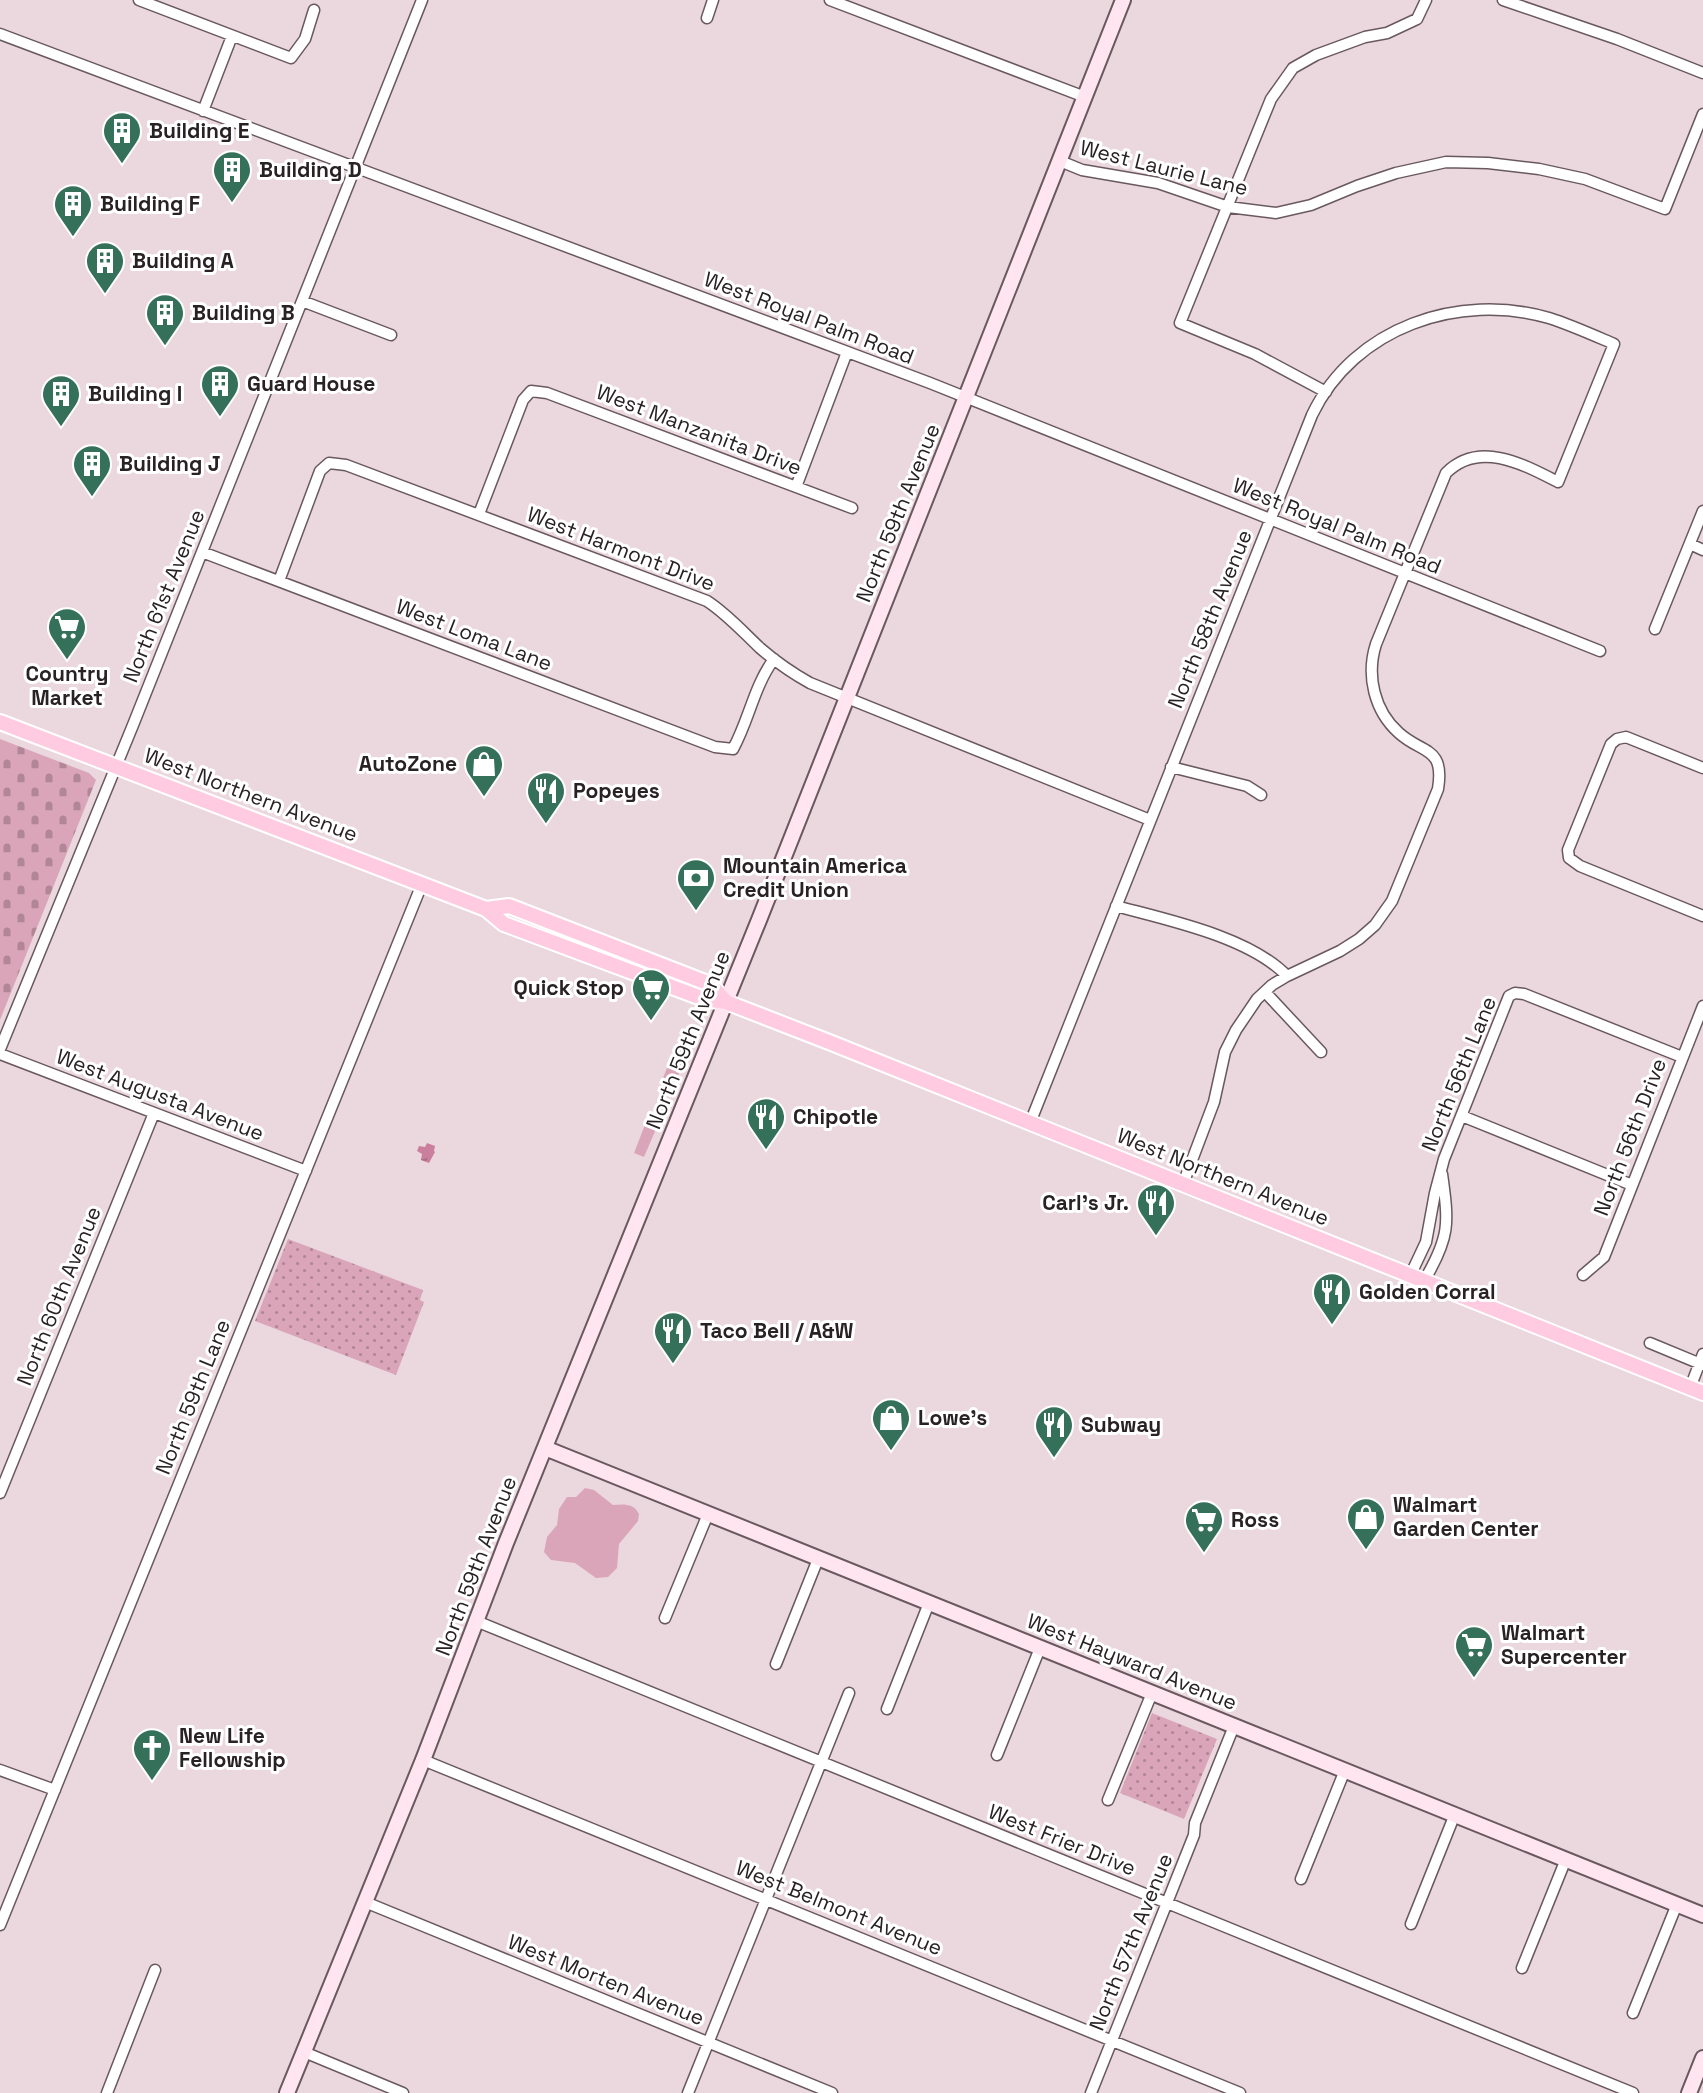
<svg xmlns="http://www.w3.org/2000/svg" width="1703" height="2093" font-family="'Space Grotesk',sans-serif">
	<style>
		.grass { fill: #daa5b9 }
		.cemetery { fill: url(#cemetery-stones) }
		.park { fill: url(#park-dots) }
		.water { fill: url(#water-ripples) }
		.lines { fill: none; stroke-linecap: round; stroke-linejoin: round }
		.street-casing { stroke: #69595e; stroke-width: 13 }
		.secondary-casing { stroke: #69595e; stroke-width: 18 }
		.primary-casing { stroke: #fff; stroke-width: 18 }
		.street { stroke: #fff; stroke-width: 10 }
		.secondary { stroke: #ffe5ef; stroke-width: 14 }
		.primary { stroke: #ffcbe0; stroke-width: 14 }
		.labels { text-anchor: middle; stroke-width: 6; stroke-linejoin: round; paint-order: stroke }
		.poi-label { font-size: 21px; font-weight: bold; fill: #292225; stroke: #fff; text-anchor: start }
		.street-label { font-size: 21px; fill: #292225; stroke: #fff }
	</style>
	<defs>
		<pattern id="cemetery-stones" width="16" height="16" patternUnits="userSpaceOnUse" patternTransform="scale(1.75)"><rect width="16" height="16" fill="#daa5b9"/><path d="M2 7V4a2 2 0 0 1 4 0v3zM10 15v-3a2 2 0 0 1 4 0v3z" fill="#b18696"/></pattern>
		<pattern id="park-dots" width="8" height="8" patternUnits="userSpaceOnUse" patternTransform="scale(1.75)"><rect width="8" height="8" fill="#daa5b9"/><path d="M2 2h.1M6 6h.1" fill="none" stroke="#b18696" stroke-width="1.8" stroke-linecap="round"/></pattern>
		<pattern id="water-ripples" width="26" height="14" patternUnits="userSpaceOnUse" patternTransform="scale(1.75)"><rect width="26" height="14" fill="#ca809d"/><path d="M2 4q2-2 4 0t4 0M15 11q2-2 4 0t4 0" fill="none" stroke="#a46880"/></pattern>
	</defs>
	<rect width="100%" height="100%" fill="#ebd8df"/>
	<path class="grass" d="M675,1048l12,5 -17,43 -11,-8z
		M650,1112l12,3 -18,42 -10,-4z
		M585,1488l9,2 19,15c10,-1 21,-2 26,9l-1,7 -19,23 -2,24 -9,9 -12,1 -21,-15 -24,-3 -7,-8 3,-15 10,-12 2,-16 8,-12h9z"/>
	<path class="cemetery" d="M0,739l89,34 7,7 -96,240z"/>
	<path class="park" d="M288,1239l135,51 -3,10 4,2 -28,73 -141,-54z
		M1152,1713l65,26 -33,80 -64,-26z"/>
	<path class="water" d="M427,1143l8,3 -1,5 1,1 -6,11 -8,-3 1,-6 -5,-3 2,-5 6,1z"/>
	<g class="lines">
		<defs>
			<path id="street" d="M139,0l152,58 14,-19 9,-29
				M830,0l255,97
				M1503,0l114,39 86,34
				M707,18l6,-18
				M0,34l930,349 670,268
				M203,111l29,-75
				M1060,161l22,9 76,13 70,24 48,6 35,-8 46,-19 39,-13 50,-11 42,1 51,6 46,10 80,30 38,-95
				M302,301l89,34
				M1326,392l-71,-38 -75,-31 91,-224 22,-31 23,-13 49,-18 22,-4 30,-14 9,-19
				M796,487l51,-135
				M479,514l44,-114 8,-9 16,2 305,115
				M1690,544l13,6
				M202,552l513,195 18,2c16,-29 21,-63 41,-90
				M279,581l41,-110 9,-8 17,2 361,136c20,13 36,31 53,47 15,13 32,25 50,35l340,137
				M1655,629l48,-118
				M1171,767l76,19 14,9
				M1703,768l-77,-31 -9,2 -6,5 -43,106 1,8 11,8 123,50
				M1116,906c52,14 134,31 171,70
				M1265,992l56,60
				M0,1049l133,-324 289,-725
				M0,1054l306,117
				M1462,1116l170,69
				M1030,1123l282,-708c42,-88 147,-123 237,-97 22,7 44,17 65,26l-56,138c-35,-18 -79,-42 -112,-9l-70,171c-10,31 -2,67 23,89 23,21 46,13 39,56l-46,112 -17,24 -16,14 -19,12 -53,25 -15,9 -15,14 -21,31 -11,22 -11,50 -31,82
				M1583,1275l21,-18 99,-251
				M1410,1276l16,-34 9,-49 9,-34 65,-163 6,-3 9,1 158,63
				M1424,1281c26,-44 25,-57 18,-107
				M1650,1343l53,22
				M1690,1388l13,-34
				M0,1493l154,-380
				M665,1618l43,-104
				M476,1621l1157,472
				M776,1664l42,-105
				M887,1709l42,-106
				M997,1755l43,-107
				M423,1760l817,333
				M0,1770l55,20
				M1108,1800l44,-107
				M1301,1879l44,-109
				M365,1902l467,191
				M1411,1924l44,-110
				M0,1925l422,-1041
				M1522,1968l44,-109
				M1633,2013l44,-109
				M304,2052l99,41
				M107,2093l48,-123
				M688,2093l161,-400
				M1091,2093l103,-258 1,-12 39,-97"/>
			<path id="secondary" d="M545,1448l1158,467
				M287,2093l136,-333 83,-217 253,-623 364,-920
				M1689,2093l14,-35"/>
			<path id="primary" d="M0,722l486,187 18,15 200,75 22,3 103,40 874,351
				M486,909l23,-3 201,78 16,18"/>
		</defs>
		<use href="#street" class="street-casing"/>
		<use href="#secondary" class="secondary-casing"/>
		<use href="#primary" class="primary-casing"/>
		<use href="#street" class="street"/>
		<use href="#secondary" class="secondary"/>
		<use href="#primary" class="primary"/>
	</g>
	<defs>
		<symbol id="building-pin" viewBox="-11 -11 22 30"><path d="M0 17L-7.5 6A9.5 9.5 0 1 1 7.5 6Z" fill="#35705a" stroke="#fff"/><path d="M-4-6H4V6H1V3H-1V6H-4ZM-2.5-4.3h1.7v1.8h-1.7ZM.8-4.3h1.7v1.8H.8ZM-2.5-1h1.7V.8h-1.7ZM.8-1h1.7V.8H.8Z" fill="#fff"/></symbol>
		<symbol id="supermarket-pin" viewBox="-11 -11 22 30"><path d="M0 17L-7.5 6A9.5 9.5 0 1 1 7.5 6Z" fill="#35705a" stroke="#fff"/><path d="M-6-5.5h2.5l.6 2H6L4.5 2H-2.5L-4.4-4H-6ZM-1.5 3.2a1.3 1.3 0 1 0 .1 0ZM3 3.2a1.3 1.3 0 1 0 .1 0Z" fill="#fff"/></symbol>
		<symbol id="shop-pin" viewBox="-11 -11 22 30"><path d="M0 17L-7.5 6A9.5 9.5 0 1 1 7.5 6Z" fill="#35705a" stroke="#fff"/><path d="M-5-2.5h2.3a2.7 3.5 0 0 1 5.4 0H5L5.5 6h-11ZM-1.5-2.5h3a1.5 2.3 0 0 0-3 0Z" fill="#fff"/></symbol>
		<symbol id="restaurant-pin" viewBox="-11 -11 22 30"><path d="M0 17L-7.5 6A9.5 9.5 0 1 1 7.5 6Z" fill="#35705a" stroke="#fff"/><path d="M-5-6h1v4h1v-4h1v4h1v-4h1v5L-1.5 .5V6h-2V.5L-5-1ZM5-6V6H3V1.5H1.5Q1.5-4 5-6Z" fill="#fff"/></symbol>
		<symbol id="bank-pin" viewBox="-11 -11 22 30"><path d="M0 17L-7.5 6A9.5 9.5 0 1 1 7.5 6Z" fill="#35705a" stroke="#fff"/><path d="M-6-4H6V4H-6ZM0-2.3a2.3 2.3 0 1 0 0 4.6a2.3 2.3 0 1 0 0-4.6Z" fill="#fff"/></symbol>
		<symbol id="church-pin" viewBox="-11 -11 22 30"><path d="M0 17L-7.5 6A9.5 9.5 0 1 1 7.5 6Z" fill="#35705a" stroke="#fff"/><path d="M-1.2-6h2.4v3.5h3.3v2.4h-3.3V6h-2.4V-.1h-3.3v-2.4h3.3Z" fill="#fff"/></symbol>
	</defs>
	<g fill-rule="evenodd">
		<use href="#building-pin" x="100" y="109" width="44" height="60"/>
		<use href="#building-pin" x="210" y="148" width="44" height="60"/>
		<use href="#building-pin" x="51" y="182" width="44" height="60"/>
		<use href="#building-pin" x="83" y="239" width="44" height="60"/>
		<use href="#building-pin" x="143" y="291" width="44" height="60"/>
		<use href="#building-pin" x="198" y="362" width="44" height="60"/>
		<use href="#building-pin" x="39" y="372" width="44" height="60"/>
		<use href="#building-pin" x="70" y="442" width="44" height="60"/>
		<use href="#supermarket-pin" x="45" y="605" width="44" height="60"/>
		<use href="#shop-pin" x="462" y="742" width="44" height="60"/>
		<use href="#restaurant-pin" x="524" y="769" width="44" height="60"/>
		<use href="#bank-pin" x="674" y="856" width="44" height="60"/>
		<use href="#supermarket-pin" x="629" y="966" width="44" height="60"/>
		<use href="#restaurant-pin" x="744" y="1095" width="44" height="60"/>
		<use href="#restaurant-pin" x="1134" y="1181" width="44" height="60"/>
		<use href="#restaurant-pin" x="1310" y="1270" width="44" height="60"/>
		<use href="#restaurant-pin" x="651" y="1309" width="44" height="60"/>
		<use href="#shop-pin" x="869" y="1396" width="44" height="60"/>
		<use href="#restaurant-pin" x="1032" y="1403" width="44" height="60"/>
		<use href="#shop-pin" x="1344" y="1495" width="44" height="60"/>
		<use href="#supermarket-pin" x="1182" y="1498" width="44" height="60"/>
		<use href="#supermarket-pin" x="1452" y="1623" width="44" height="60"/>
		<use href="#church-pin" x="130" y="1726" width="44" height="60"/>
	</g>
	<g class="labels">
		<g class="poi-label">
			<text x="149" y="138">Building E</text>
			<text x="259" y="177">Building D</text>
			<text x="100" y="211">Building F</text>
			<text x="132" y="268">Building A</text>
			<text x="192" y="320">Building B</text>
			<text x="247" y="391">Guard House</text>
			<text x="88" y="401">Building I</text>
			<text x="119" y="471">Building J</text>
			<text x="67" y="681" text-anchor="middle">Country<tspan x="67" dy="24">Market</tspan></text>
			<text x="457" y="771" text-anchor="end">AutoZone</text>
			<text x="573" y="798">Popeyes</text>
			<text x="723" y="873">Mountain America<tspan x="723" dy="24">Credit Union</tspan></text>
			<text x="624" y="995" text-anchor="end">Quick Stop</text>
			<text x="793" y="1124">Chipotle</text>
			<text x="1129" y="1210" text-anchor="end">Carl's Jr.</text>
			<text x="1359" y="1299">Golden Corral</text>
			<text x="700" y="1338">Taco Bell / A&amp;W</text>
			<text x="918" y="1425">Lowe's</text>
			<text x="1081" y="1432">Subway</text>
			<text x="1393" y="1512">Walmart<tspan x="1393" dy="24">Garden Center</tspan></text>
			<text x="1231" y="1527">Ross</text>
			<text x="1501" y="1640">Walmart<tspan x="1501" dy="24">Supercenter</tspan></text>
			<text x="179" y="1743">New Life<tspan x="179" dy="24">Fellowship</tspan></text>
		</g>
		<g class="street-label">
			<text transform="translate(1164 168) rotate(14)" y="7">West Laurie Lane</text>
			<text transform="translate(809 318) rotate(21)" y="7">West Royal Palm Road</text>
			<text transform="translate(699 430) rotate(21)" y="7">West Manzanita Drive</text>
			<text transform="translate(898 513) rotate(-68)" y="7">North 59th Avenue</text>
			<text transform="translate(1337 526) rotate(22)" y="7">West Royal Palm Road</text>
			<text transform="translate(621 549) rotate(21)" y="7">West Harmont Drive</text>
			<text transform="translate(164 596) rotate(-68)" y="7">North 61st Avenue</text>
			<text transform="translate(1210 619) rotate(-68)" y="7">North 58th Avenue</text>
			<text transform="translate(474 635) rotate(21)" y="7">West Loma Lane</text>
			<text transform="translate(251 795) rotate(21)" y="7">West Northern Avenue</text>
			<text transform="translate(688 1040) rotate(-68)" y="7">North 59th Avenue</text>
			<text transform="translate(1459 1074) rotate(-68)" y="7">North 56th Lane</text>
			<text transform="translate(160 1095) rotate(21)" y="7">West Augusta Avenue</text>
			<text transform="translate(1630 1137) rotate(-69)" y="7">North 56th Drive</text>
			<text transform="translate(1223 1177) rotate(22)" y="7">West Northern Avenue</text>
			<text transform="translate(59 1296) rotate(-68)" y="7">North 60th Avenue</text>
			<text transform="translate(193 1397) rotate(-68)" y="7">North 59th Lane</text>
			<text transform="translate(476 1566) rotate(-69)" y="7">North 59th Avenue</text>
			<text transform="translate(1132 1662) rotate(22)" y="7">West Hayward Avenue</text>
			<text transform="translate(1062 1840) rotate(22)" y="7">West Frier Drive</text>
			<text transform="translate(839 1908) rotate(22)" y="7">West Belmont Avenue</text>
			<text transform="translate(1131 1942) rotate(-68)" y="7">North 57th Avenue</text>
			<text transform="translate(606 1980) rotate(22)" y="7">West Morten Avenue</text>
		</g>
	</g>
</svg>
